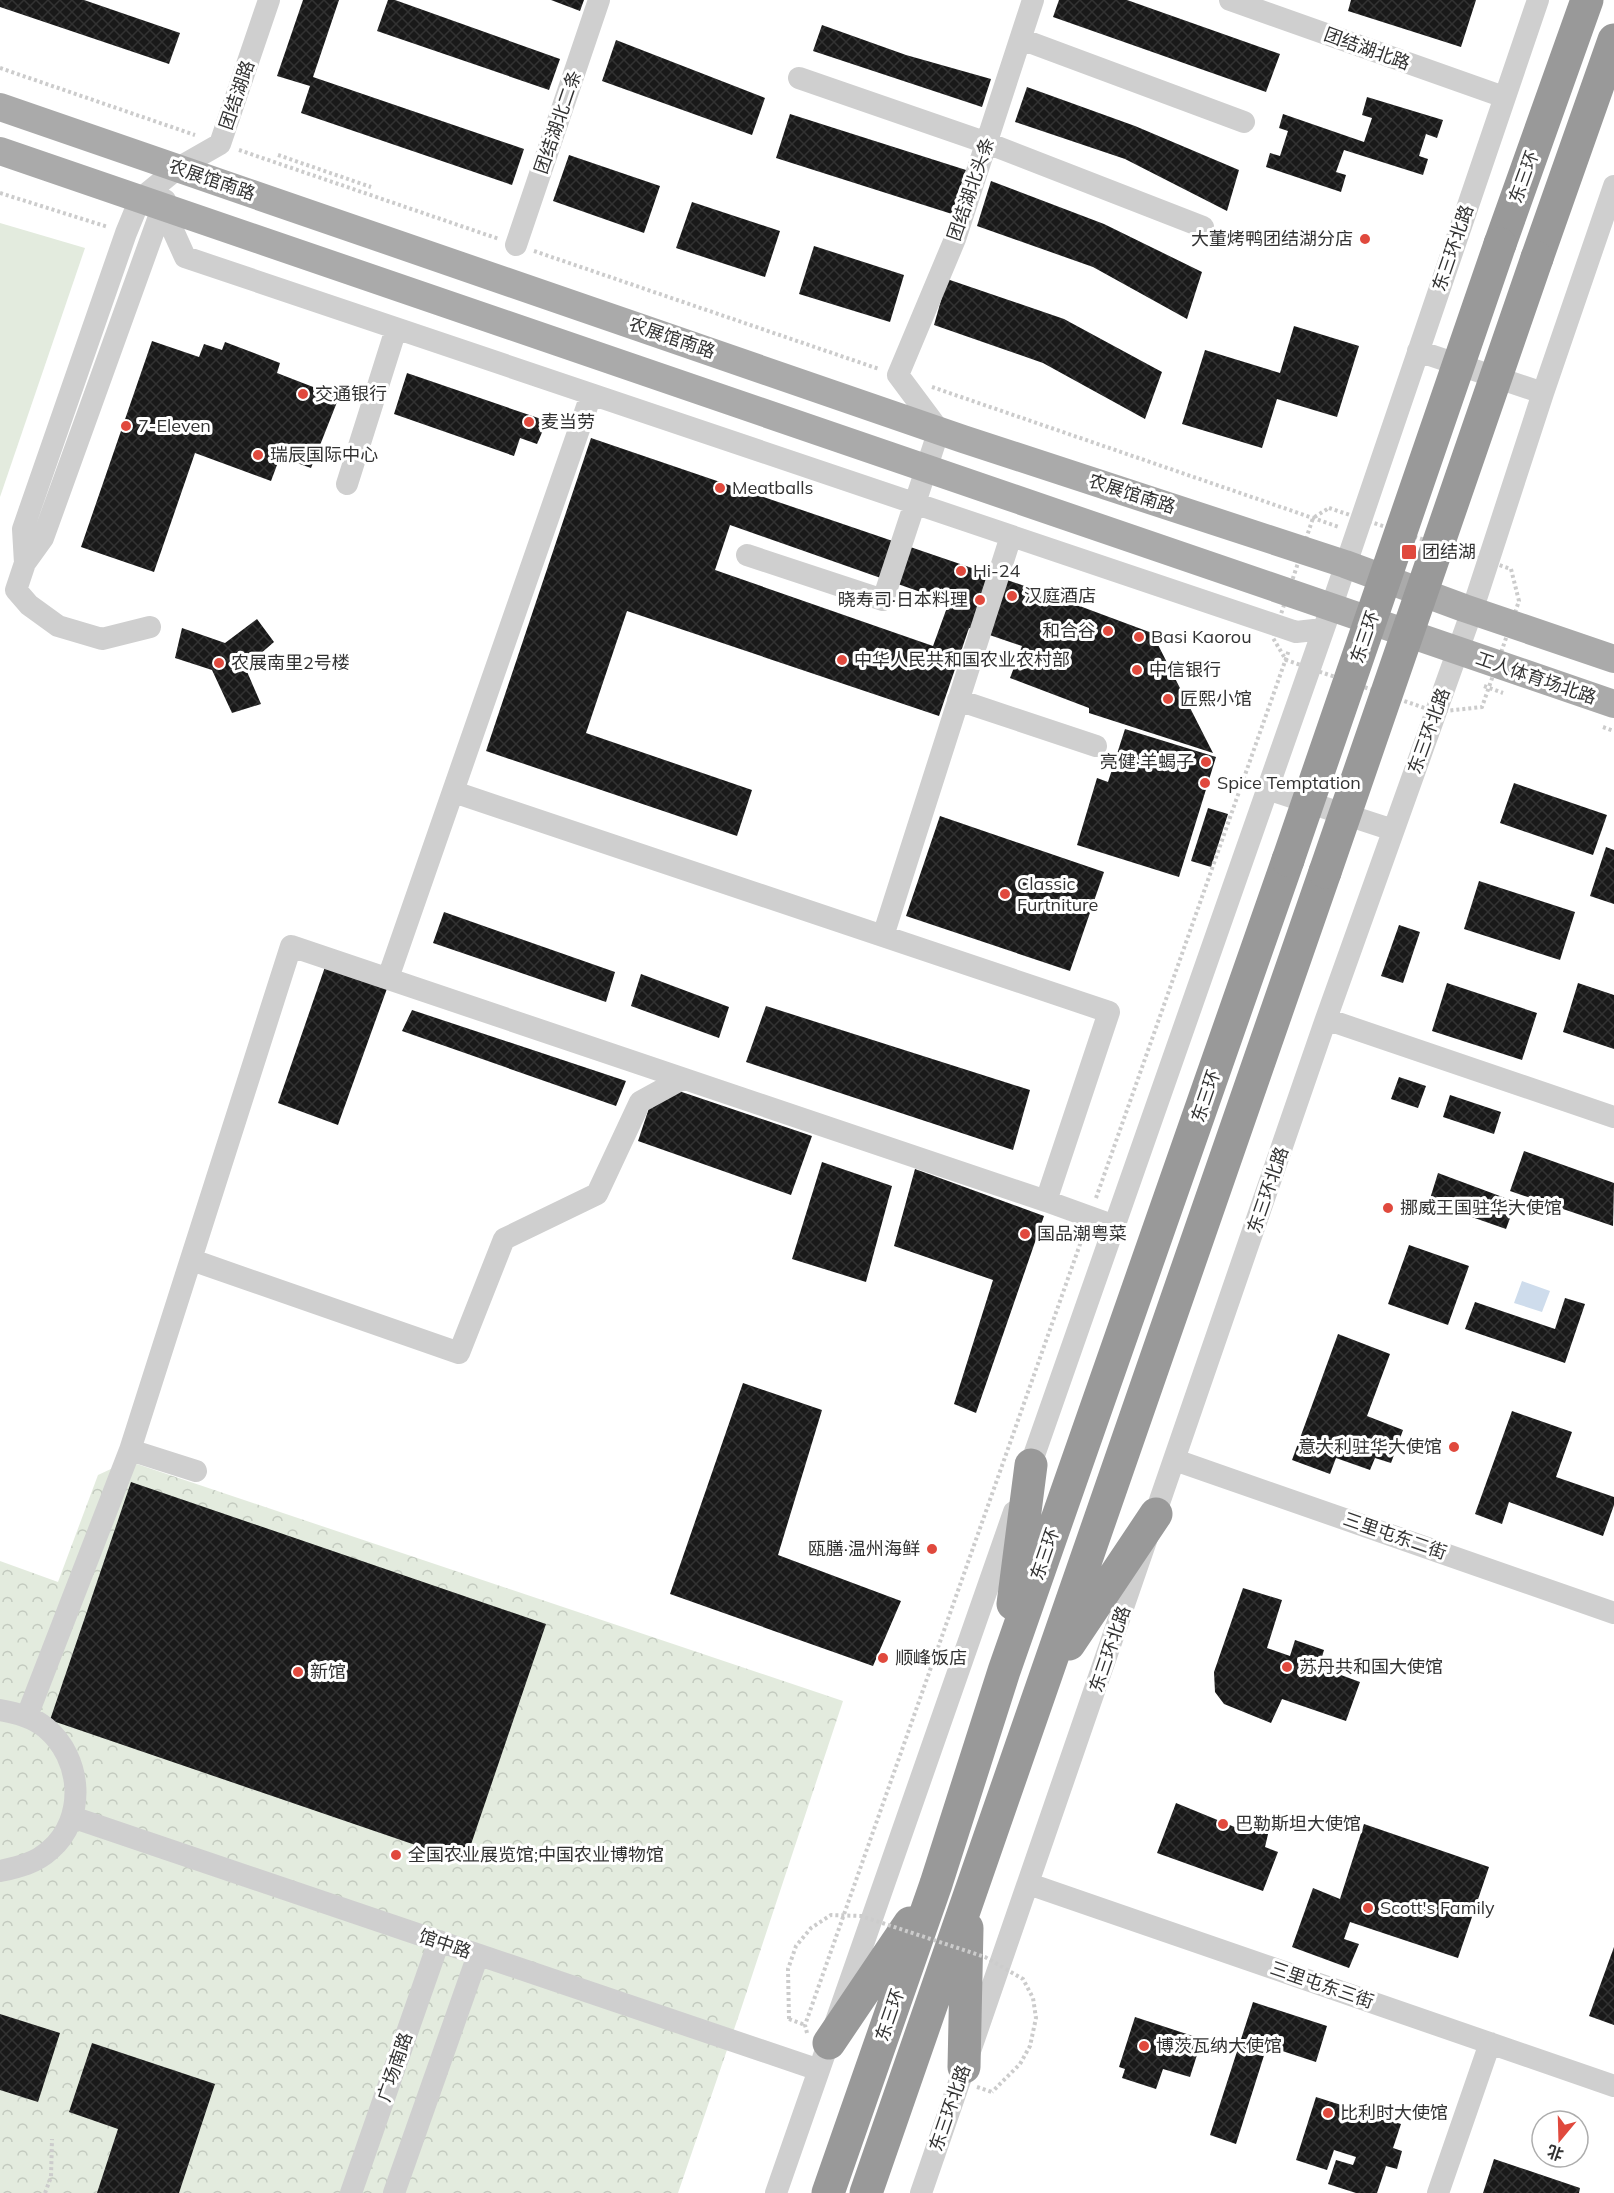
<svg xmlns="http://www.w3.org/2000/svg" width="1614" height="2193" font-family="Mulish,'Noto Sans SC',sans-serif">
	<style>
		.grass { fill: #e3ebde }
		.park { fill: url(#park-crowns) }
		.water { fill: #cedcec }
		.building { fill: url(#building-cross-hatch); fill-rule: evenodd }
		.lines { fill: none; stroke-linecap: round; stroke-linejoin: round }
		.path { stroke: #ccc; stroke-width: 4; stroke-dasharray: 3 3; stroke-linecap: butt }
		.minor { stroke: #cfcfcf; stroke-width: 22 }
		.major { stroke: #aaa; stroke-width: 28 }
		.highway { stroke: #999; stroke-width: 33 }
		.path-bridge { stroke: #ccc; stroke-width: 4; stroke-dasharray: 3 3; stroke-linecap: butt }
		.highway-bridge { stroke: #999; stroke-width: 33 }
		.poi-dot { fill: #e0493d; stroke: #fff; stroke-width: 2 }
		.labels { text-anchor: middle; stroke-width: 6; stroke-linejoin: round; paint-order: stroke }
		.street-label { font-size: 18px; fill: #323232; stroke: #fff }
		.poi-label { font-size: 18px; fill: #323232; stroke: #fff; text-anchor: start }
	</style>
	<defs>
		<pattern id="park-crowns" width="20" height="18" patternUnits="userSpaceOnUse" patternTransform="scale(1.5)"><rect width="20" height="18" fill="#e3ebde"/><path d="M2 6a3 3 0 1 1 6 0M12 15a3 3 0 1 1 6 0" fill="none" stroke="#c3cabf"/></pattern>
		<pattern id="building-cross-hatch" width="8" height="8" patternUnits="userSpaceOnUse" patternTransform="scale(1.5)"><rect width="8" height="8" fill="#191919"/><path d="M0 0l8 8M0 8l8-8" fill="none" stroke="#323232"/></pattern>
	</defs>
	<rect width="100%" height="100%" fill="#fff"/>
	<path class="grass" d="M0,223l85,25 -85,249z"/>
	<path class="park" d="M128,1461l715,240 -102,308 -63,184h-678v-632l58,21 40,-107z"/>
	<path class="water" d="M1522,1281l28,10 -8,21 -28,-9z"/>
	<path class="building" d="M0,0h84l96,33 -11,31 -169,-57z
		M303,0h36l-26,77 211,72 -12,36 -211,-72 9,-27 -33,-10z
		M388,0h7l165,59 -11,31 -172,-59z
		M551,0h33l-4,11z
		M1059,0h68l153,54 -14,38 -213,-75z
		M1351,0h125l-15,47 -113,-36z
		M822,25l84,30 85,24 -9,28 -169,-56z
		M616,40l149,58 -13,37 -150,-54z
		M1027,87l108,39 104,44 -12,41 -102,-52 -110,-37z
		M1367,97l76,23 -6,18 -11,-4 -7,22 9,3 -5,16 -79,-25 -8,22 10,3 -5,17 -75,-25 4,-14 10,3 8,-25 -9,-3 4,-14 81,28 8,-24 -10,-3z
		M790,114l176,56 -14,44 -176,-56z
		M569,155l91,31 -16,47 -91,-32z
		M991,181l113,43 98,48 -15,47 -94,-52 -116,-41z
		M692,202l88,29 -15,46 -89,-29z
		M814,246l90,29 -14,47 -91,-28z
		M947,279l117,40 98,53 -17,47 -102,-56 -109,-38z
		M1294,326l65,20 -22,71 -60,-18 -15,49 -80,-24 23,-74 75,23z
		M152,341l47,16 5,-13 18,6 3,-8 55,21 -3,10 62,24 -28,71 -31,-11 -9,24 -76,-28 -41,119 -73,-25z
		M407,373l140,48 -10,23 -17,-6 -6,18 -120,-42z
		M591,438l451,154 110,41 61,120 -124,-40v-5l-79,-30 12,-32 -53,-18 -30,88 -312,-105 -41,122 166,57 -15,46 -251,-85zM730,525l219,77 -16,44 -218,-76z
		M257,619l17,23 -29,25 16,37 -29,9 -20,-43 -37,-12 7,-30 43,15z
		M1125,729l91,28 -37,120 -102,-32 20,-67 11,4z
		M1514,783l93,32 -14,40 -93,-32z
		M1208,808l20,6 -17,53 -20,-6z
		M940,816l164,56 -34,99 -164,-55z
		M1606,847l8,3v54l-24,-8z
		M1479,881l96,31 -15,48 -96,-31z
		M444,912l171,60 -9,30 -173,-59z
		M1399,925l21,7 -17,51 -22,-7z
		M326,964l63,19 -51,142 -60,-22z
		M641,974l88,33 -10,31 -88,-32z
		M1447,983l90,30 -15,47 -90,-29z
		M1578,983l36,12v54l-51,-17z
		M766,1006l264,84 -17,60 -267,-88z
		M412,1010l214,71 -10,25 -214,-75z
		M1399,1077l27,9 -8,22 -27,-9z
		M673,1089l139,47 -21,59 -153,-54 13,-39z
		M1450,1095l51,17 -7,22 -51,-17z
		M1524,1151l90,32 -1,43 -103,-35z
		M822,1162l70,24 -26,96 -74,-23z
		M915,1169l129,47 -68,197 -22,-9 39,-124 -99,-34z
		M1438,1173l78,29 -10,27 -77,-27z
		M1409,1245l60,21 -21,59 -60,-21z
		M1565,1298l20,6 -20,59 -100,-34 10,-27 80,27z
		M1338,1334l52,20 -23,62 36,14 -12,33 -16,-5 -5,12 -34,-12 -6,16 -38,-14z
		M743,1383l79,27 -44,145 123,46 -28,65 -203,-72z
		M1512,1411l60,21 -16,45 58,20v8l-11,31 -94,-34 -7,22 -27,-10z
		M131,1482l415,142 -81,238 -415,-142z
		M1243,1588l39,12 -15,48 23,8 5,-16 29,10 -5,17 41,15 -14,39 -64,-22 -11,24 -47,-19 -9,-12 -1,-20z
		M1176,1803l61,25 5,-11 27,13 -4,17 13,5 -15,39 -106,-38z
		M1364,1824l125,43 -31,91 -108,-36 -6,17 15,5 -10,24 -57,-21 21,-59 27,11z
		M1614,1947v78l-25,-9z
		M1253,2002l74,24 -11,36 -49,-16 -31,98 -26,-9z
		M0,2014l60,19 -22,69 -38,-12z
		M1135,2017l67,22 -12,38 -27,-8 -7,20 -34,-11 3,-9 -6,-2z
		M92,2043l123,41 -36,109h-82l21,-64 -49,-17z
		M1316,2097l85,27 -8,24 9,3 -5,18 -11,-3 -9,27h-21l-28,-9 8,-24 17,5 3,-8 -22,-7 -7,20 -31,-10z
		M1494,2159l86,29 -1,5h-96z"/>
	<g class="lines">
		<path class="path" d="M0,68l195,67
			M239,150l260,89
			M278,155l93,32
			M0,193l108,34
			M534,251l345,118
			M932,387l407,140
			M1329,508l182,61 8,32 -37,106 -46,5 -150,-52 -13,-22 40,-120z
			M1484,686l19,7
			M1603,727l11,4
			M1096,1198l193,-548
			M789,2019l16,6
			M807,2033l-2,-8 279,-792
			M977,2087l15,5
			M45,2193l6,-16 1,-38"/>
		<path class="minor" d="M1230,0l274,97
			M1021,39l223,83
			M799,78l188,65 216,84
			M162,206l23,51 1111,375 27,-3
			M516,245l83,-245
			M1418,351l125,42
			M347,484l49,-155
			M747,555l136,45 56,-170 -41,-55 57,-136 78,-239
			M25,563l-2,-34 103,-296 14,-34 38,-31 42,-24 49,-144
			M150,627l-48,12 -44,-13 -29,-21 -13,-15 9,-27 18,-25 122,-338
			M958,700l138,46
			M1267,789l126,41
			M883,936l128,-400
			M388,978l203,-583
			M1326,1019l288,98
			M1046,1201l69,25
			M192,1260l267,93 45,-114 93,-45 43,-92 42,-23
			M1175,1460l439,153
			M196,1471l-66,-21 161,-504 755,255 63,-189 -655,-220
			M1026,1478l305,-870 207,-608
			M0,1710c16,3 33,7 46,18 36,30 41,90 4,122 -14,13 -31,17 -50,21
			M27,1716l103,-266
			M72,1817l747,253
			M1029,1884l585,202
			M351,2193l88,-252
			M394,2193l84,-238
			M776,2193l238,-681
			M921,2193l405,-1174 146,-408 71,-218 71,-207
			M1438,2193l52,-150"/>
		<path class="major" d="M0,107l963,332 382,125 119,44 150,51
			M0,151l1614,553"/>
		<path class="highway" d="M1500,244l87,-244
			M1537,258l77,-218
			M1013,1604l18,-139
			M1069,1644l87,-130
			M829,2043l81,-120
			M964,2067l3,-139
			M828,2193l108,-309 68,-213 284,-811
			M866,2193l459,-1321"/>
		<path class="path-bridge" d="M789,2019l-1,-50 8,-23 15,-18 20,-13 30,1 124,41 38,22 10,19 3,20 -6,28 -10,18 -28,28"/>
		<path class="highway-bridge" d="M1288,860l212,-616
			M1325,872l212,-614"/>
	</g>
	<g class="poi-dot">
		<circle cx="1365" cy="239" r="6"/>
		<circle cx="303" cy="394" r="6"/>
		<circle cx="529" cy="422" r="6"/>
		<circle cx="126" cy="426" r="6"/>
		<circle cx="258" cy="455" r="6"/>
		<circle cx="720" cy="488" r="6"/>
		<rect x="1401" y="544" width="16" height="16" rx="3"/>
		<circle cx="961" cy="571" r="6"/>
		<circle cx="1012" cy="596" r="6"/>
		<circle cx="980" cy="600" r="6"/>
		<circle cx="1108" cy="631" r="6"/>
		<circle cx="1139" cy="637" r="6"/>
		<circle cx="842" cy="660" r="6"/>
		<circle cx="219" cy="663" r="6"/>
		<circle cx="1137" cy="670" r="6"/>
		<circle cx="1168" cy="699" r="6"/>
		<circle cx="1206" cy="762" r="6"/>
		<circle cx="1205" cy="783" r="6"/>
		<circle cx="1005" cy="894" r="6"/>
		<circle cx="1388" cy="1208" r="6"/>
		<circle cx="1025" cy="1234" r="6"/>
		<circle cx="1454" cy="1447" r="6"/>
		<circle cx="932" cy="1549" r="6"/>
		<circle cx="883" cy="1658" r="6"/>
		<circle cx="1287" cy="1667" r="6"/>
		<circle cx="298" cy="1672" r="6"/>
		<circle cx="1223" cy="1824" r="6"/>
		<circle cx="396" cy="1855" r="6"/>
		<circle cx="1368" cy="1908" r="6"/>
		<circle cx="1144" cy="2046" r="6"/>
		<circle cx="1328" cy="2113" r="6"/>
	</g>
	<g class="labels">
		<g class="street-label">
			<text transform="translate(1367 49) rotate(20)" y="6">团结湖北路</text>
			<text transform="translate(237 95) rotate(-71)" y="6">团结湖路</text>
			<text transform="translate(558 122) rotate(-71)" y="6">团结湖北二条</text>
			<text transform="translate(1524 177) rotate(-70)" y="6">东三环</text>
			<text transform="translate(212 180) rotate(19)" y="6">农展馆南路</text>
			<text transform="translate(971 189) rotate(-71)" y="6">团结湖北头条</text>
			<text transform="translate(1453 248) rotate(-71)" y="6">东三环北路</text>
			<text transform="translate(672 338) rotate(19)" y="6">农展馆南路</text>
			<text transform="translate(1132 494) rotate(18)" y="6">农展馆南路</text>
			<text transform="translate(1365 637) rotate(-71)" y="6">东三环</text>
			<text transform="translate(1536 678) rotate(19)" y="6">工人体育场北路</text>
			<text transform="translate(1429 731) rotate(-70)" y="6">东三环北路</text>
			<text transform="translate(1206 1096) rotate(-71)" y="6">东三环</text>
			<text transform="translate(1268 1190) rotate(-71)" y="6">东三环北路</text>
			<text transform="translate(1395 1536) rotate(19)" y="6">三里屯东二街</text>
			<text transform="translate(1045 1554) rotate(-71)" y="6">东三环</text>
			<text transform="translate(1110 1649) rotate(-71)" y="6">东三环北路</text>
			<text transform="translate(445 1944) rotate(19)" y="6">馆中路</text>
			<text transform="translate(1322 1985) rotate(19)" y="6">三里屯东三街</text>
			<text transform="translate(890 2015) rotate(-71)" y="6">东三环</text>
			<text transform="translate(395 2067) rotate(-71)" y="6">广场南路</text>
			<text transform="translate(950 2108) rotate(-71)" y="6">东三环北路</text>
		</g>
		<g class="poi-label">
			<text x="1353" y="245" text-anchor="end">大董烤鸭团结湖分店</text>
			<text x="315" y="400">交通银行</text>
			<text x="541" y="428">麦当劳</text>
			<text x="138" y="432">7-Eleven</text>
			<text x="270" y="461">瑞辰国际中心</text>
			<text x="732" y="494">Meatballs</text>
			<text x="1422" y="558">团结湖</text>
			<text x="973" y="577">Hi-24</text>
			<text x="1024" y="602">汉庭酒店</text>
			<text x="968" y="606" text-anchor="end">晓寿司·日本料理</text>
			<text x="1096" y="637" text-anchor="end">和合谷</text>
			<text x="1151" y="643">Basi Kaorou</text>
			<text x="854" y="666">中华人民共和国农业农村部</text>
			<text x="231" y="669">农展南里2号楼</text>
			<text x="1149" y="676">中信银行</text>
			<text x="1180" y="705">匠熙小馆</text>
			<text x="1194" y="768" text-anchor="end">亮健·羊蝎子</text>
			<text x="1217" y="789">Spice Temptation</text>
			<text x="1017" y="890">Classic<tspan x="1017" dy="21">Furtniture</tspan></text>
			<text x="1400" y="1214">挪威王国驻华大使馆</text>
			<text x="1037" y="1240">国品潮粤菜</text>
			<text x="1442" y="1453" text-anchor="end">意大利驻华大使馆</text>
			<text x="920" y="1555" text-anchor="end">瓯膳·温州海鲜</text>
			<text x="895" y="1664">顺峰饭店</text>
			<text x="1299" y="1673">苏丹共和国大使馆</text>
			<text x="310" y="1678">新馆</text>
			<text x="1235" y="1830">巴勒斯坦大使馆</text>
			<text x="408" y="1861">全国农业展览馆;中国农业博物馆</text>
			<text x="1380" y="1914">Scott's Family</text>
			<text x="1156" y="2052">博茨瓦纳大使馆</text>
			<text x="1340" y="2119">比利时大使馆</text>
		</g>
	</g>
	<g transform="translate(1560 2139) rotate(199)"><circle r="28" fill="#ffffff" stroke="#adadad" stroke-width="1.5"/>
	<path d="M0-4.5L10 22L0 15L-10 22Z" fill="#e0493d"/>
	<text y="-9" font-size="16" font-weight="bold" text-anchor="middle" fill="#323232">北</text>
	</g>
</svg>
